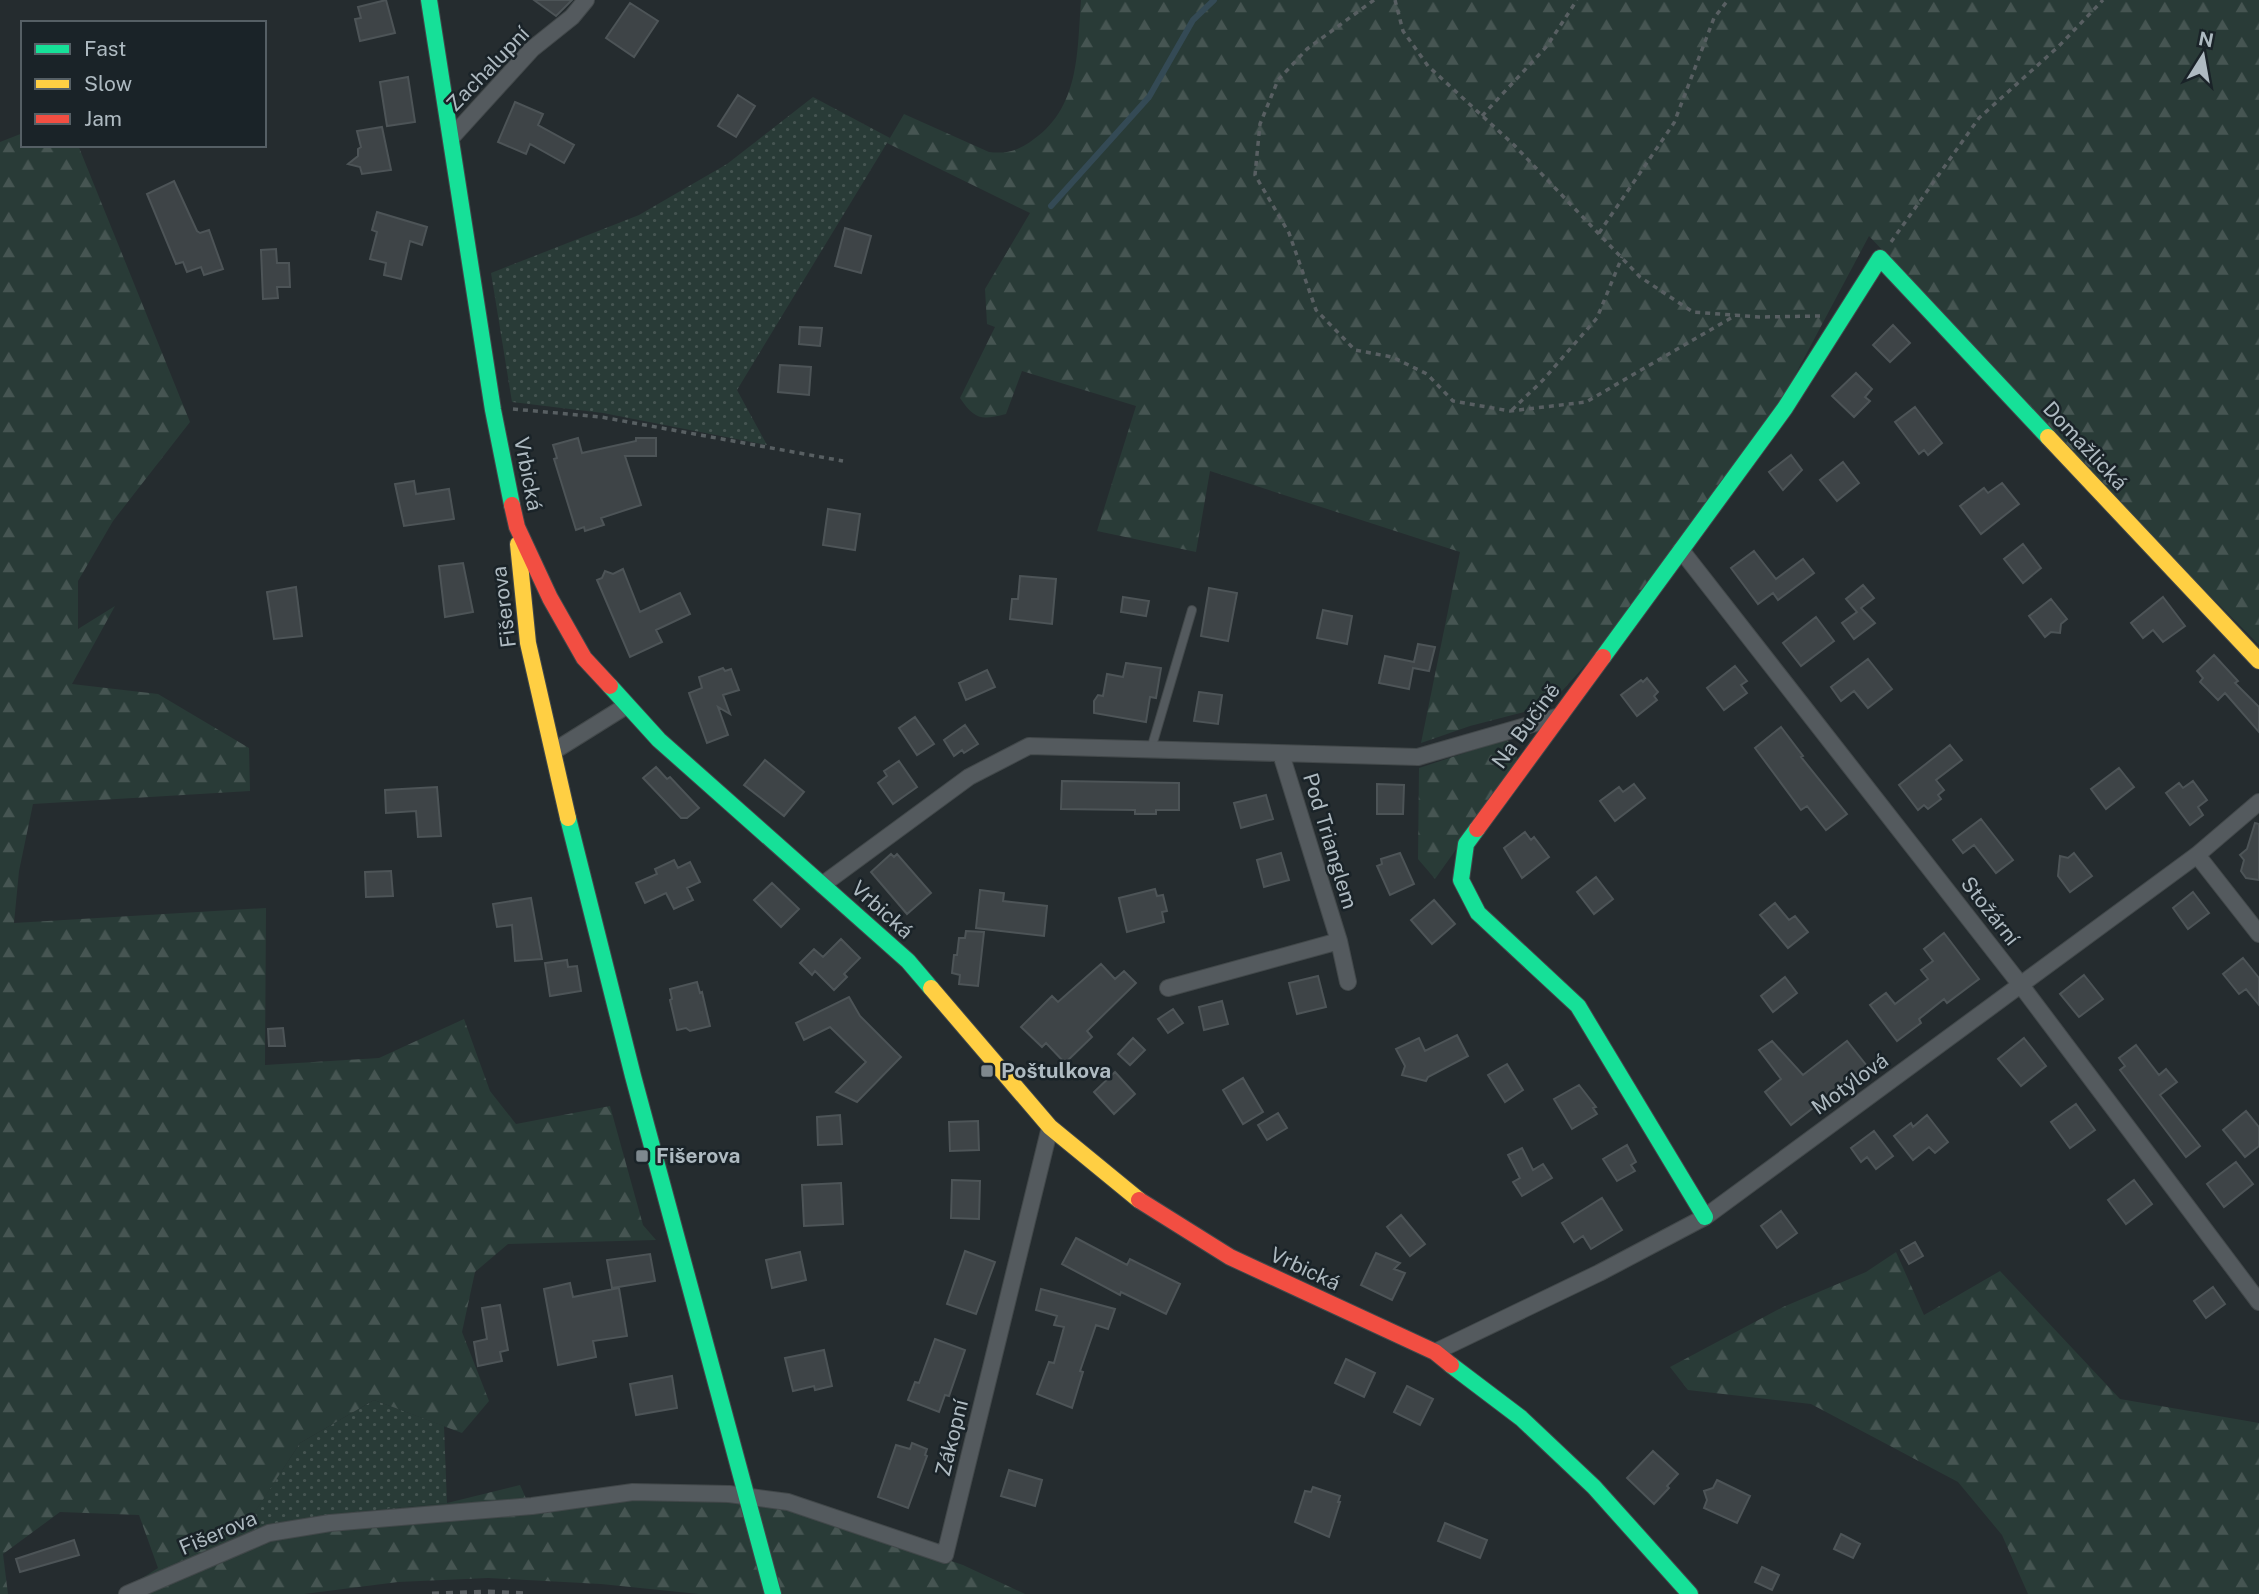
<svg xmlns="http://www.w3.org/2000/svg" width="2259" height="1594" font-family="'Public Sans',sans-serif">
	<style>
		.grass { fill: url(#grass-dots) }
		.forest { fill: url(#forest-firs) }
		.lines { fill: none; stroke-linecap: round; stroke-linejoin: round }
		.stream { stroke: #344a55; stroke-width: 6 }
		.building { fill: #3e4447; stroke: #4d5457; stroke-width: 2 }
		.lane-casing { stroke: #42484a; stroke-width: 10 }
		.street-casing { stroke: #42484a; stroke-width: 18 }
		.fast-casing { stroke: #42484a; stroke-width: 18 }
		.slow-casing { stroke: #42484a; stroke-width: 18 }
		.jam-casing { stroke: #42484a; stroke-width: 18 }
		.path { stroke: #585f62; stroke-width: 3.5; stroke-dasharray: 5 5; stroke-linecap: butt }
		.lane { stroke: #545a5e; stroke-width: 8 }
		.street { stroke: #545a5e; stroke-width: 16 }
		.fast { stroke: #16e098; stroke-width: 16 }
		.slow { stroke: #ffcf43; stroke-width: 16 }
		.jam { stroke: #f24e42; stroke-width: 16 }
		.rail { stroke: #585e61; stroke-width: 5; stroke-dasharray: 7 7; stroke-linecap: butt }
		.poi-dot { fill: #7e888e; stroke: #1a2328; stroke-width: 2.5 }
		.labels { text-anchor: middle; stroke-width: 5; stroke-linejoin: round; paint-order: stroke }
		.street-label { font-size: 21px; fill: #aebac1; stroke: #1a2328 }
		.poi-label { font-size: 21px; font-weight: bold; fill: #aebac1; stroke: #1a2328; text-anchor: start }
	</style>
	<defs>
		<pattern id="grass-dots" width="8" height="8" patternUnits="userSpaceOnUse" patternTransform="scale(1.75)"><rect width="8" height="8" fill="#293b37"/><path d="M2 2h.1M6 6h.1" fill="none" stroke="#465552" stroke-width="1.8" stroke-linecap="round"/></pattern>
		<pattern id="forest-firs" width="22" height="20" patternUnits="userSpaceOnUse" patternTransform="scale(1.75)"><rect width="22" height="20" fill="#293b37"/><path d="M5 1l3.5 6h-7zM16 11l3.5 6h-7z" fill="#465552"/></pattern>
	</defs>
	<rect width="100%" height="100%" fill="#252c2f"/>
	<path class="grass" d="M813,97l77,41 -153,252 30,55 -164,-32 -91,-11 -21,-129 148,-58 88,-51z
		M374,1400l70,26 3,77 -113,11 -99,28 65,-99z"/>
	<path class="forest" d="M1081,0h1178v645l-93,-94 -297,-315 -83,156 -187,258 -38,42 -29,18 -62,16 -49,17 39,-191 -250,-81 -14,81 -99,-21 39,-125 -114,-35 -16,43c-25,6 -31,6 -46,-16l35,-71 -8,-3 -2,-35 45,-76 -143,-70 17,-29 85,38c16,2 28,-1 41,-10 50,-33 47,-88 51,-142z
		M23,133v12h55l112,277 -77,99 -35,60v48l37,-23 -43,78 86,10 91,54 1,43 -217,13 -14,67 -5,52 252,-15 -1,157 114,-7 85,-39 26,72 26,33 94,-18 33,119 13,15 -148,4 -33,28 -13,60 27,69 -27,32 -88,-33 -74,43 -64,98 35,-16 63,-11 113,-11 73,-18 13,29 94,-16 160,8 176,59 62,29h-326l-98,-10 -113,-6 -90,4 -94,12h-187l41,-26 -19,-53 -79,-3 -57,42 5,40h-8v-1452z
		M1507,739l12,22 -84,118 -17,-20 1,-91z
		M1896,1252l28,63 76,-44 120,128 139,24v171h-231l-26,-59 -44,-53 -147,-78 -123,-14 -18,-23 113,-60 83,-35z"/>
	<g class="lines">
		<path class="stream" d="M1051,206l98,-109 44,-77 21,-20"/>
	</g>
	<path class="building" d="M386,0l9,33 -35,8 -5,-22 6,-1 -3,-11z
		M534,0h38l-16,16z
		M630,3l28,18 -24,36 -28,-19z
		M408,77l7,45 -28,4 -7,-44z
		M738,95l17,11 -19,31 -18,-11z
		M515,102l28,12 -5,11 36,20 -10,18 -34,-19 -4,10 -28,-12z
		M382,127l9,43 -29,4 -2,-7 -12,-3 10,-8v-7l3,-2 -4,-16z
		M174,181l23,50 3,2 9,-3 14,39 -19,6 -3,-8 -14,5 -4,-10 -7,2 -29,-70z
		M377,212l50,15 -5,18 -12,-4 -9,38 -17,-4 2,-12 -16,-4 7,-27 -5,-2z
		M845,228l26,8 -10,37 -26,-7z
		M276,249l1,14h12l1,24h-13l1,11 -15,1 -2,-49z
		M1893,325l17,18 -20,19 -17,-17z
		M800,327l22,1 -2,18 -21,-2z
		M780,365l31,2 -2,28 -31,-3z
		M1856,373l16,16 -7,8 5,4 -16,16 -22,-21z
		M1915,407l27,36 -14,12 -4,-5 -5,4 -24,-32z
		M578,438l4,15 54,-12v-3h20v18h-31l16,49 -40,13 3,7 -19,6 -1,-4 -8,3 -22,-71 3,-1 -4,-13z
		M1791,455l11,15 -19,20 -14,-18z
		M1843,462l16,21 -22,18 -17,-21z
		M414,481l2,13 33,-5 5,30 -50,7 -9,-42z
		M2002,483l17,21 -38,30 -21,-28 24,-18 4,5z
		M828,509l32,5 -5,36 -32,-5z
		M2023,544l18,24 -18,15 -19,-24z
		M1754,551l22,28 27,-20 11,14 -36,27 -5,-7 -15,11 -27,-36z
		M463,563l10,49 -28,5 -6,-51z
		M623,569l17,43 40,-19 10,21 -34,16 6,12 -32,15 -33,-77 5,-2 3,-7 8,3z
		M1020,576l36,3 -4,45 -42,-5 2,-20h6z
		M1863,585l11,13 -13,10 14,15 -21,16 -12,-16 15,-11 -11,-13z
		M296,587l6,49 -28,3 -7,-47z
		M1209,588l28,5 -9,48 -27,-5z
		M1123,597l26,4 -3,15 -25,-4z
		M2163,597l22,29 -22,16 -10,-12 -10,8 -12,-15z
		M2051,599l16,20 -6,5 -1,9 -9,-1 -6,5 -16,-21z
		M1323,610l29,6 -5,28 -30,-6z
		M1816,617l18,24 -33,25 -18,-23z
		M1418,644l17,3 -6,24 -16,-3 -4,21 -30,-6 6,-27 29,6z
		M2214,655l24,26 -3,2 24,24v25l-34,-39 -7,7 -18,-18 3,-4 -6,-7z
		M1868,659l24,30 -24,19 -14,-17 -13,10 -10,-14z
		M1126,663l35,5 -5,30 -6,-1 -4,25 -52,-9v-12l4,-6 5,1 4,-22 16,3z
		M1735,666l12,15 -6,4 6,8 -23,17 -17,-22z
		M723,668l2,3 6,-2 8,21 -16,5 7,19 -12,-7 10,28 -21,8 -18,-50 13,-5 -3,-11z
		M987,670l8,17 -29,13 -7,-17z
		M1647,678l11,14 -4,4 3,4 -20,16 -16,-21 20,-15 2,2z
		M1199,692l23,3 -4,29 -24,-3z
		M915,717l19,27 -17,11 -18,-27z
		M965,725l13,19 -14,9 -2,-3 -8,6 -10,-16z
		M1781,727l22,29 -2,1 46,57 -21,16 -19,-24 -6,4 -46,-62z
		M1950,745l12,15 -26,20 8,10 -6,5 3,4 -13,10 -4,-4 -6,5 -19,-25z
		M765,760l39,32 -20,24 -40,-31z
		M899,761l18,26 -24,17 -15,-21 9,-7 -3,-5z
		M656,767l11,12 3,-2 29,31 -12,10h-6l-38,-40z
		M2119,768l15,19 -28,22 -15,-20z
		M1062,781l117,2v27h-23v4h-21v-4l-74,-1z
		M2193,781l14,19 -9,7 5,8 -13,10 -24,-32 13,-10 4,5z
		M1377,784l27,1 -1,29h-26z
		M1634,784l11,14 -30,23 -15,-20 19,-14 4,5z
		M437,787l4,49 -23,1 -2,-26 -30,2 -1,-23z
		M1266,795l7,24 -32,9 -7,-25z
		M1981,819l32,41 -17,13 -22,-28 -11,8 -10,-13z
		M2255,823l4,1v56l-13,-2 -5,-7 3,-11 -4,-5 7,-6z
		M1525,832l6,8 3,-3 15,20 -27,21 -18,-30z
		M1281,853l8,27 -25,7 -7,-27z
		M1400,853l14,31 -24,11 -13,-29 5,-2 -1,-5z
		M2074,853l18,23 -22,16 -12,-16 2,-20 8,2z
		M891,854l3,3 3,-3 34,39 -24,21 -36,-42z
		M674,860l4,8 12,-6 10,20 -13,6 6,12 -19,9 -8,-16 -21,10 -9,-20 21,-9 -2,-5z
		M391,871l2,25 -27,1 -1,-25z
		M1596,877l17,22 -19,15 -17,-22z
		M772,883l27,26 -18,18 -27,-27z
		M1155,889l2,7 6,-1 4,16 -5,1 2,10 -37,10 -8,-34z
		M980,890l24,3 -1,8 44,5 -3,30 -68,-8z
		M2193,892l16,21 -21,16 -15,-21z
		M531,898l11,61 -27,2 -3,-36 -15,2 -4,-23z
		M1434,900l21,24 -23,20 -21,-24z
		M1775,903l14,17 6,-4 13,16 -20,16 -28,-33z
		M966,931l18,1 -6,54 -19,-2 1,-9 -8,-2 2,-18h3l2,-17h6z
		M1944,933l35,46 -32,24 -3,-4 -25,20 2,4 -24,18 -27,-36 16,-12 9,11 33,-25 -7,-9 12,-9 -9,-12z
		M841,939l19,19 -16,16 3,3 -13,13 -19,-19 -3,4 -12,-12 14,-14 9,8z
		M2243,958l16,20v27l-13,-16 -7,5 -16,-20z
		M567,960l1,7 9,-1 4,25 -31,5 -5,-33z
		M1101,964l14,15 9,-8 12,12 -49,48 5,6 -27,26 -19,-20 -4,4 -21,-20 31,-31 6,6z
		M2084,975l19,24 -24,18 -19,-23z
		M1318,976l8,31 -29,7 -8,-31z
		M1785,977l12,16 -24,19 -12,-16z
		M697,982l3,11 2,-1 8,34 -20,5 -4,-3 -9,2 -7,-30 2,-1 -2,-10z
		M849,997l11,19 41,41 -44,45 -21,-10 30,-30 -36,-35 -26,13 -8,-17z
		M1222,1001l6,23 -24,6 -5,-23z
		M1173,1009l10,14 -15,10 -10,-14z
		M283,1028l2,18h-16l-1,-17z
		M1457,1035l11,21 -40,21 -2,4 -24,-6 3,-9 -9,-17 23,-11 6,13z
		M1133,1038l12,12 -15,15 -12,-11z
		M2024,1038l22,28 -25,20 -23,-27z
		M1772,1041l31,34 44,-34 20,25 -76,59 -26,-33 16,-13 -22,-29z
		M2136,1045l23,30 7,-6 11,13 -17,13 40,51 -14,11 -66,-87 5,-4 -6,-8z
		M1507,1064l16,26 -18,12 -17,-27z
		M1115,1072l20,22 -21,20 -20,-22z
		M1243,1078l20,34 -20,12 -20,-34z
		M1579,1085l17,22 -3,1 4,6 -25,15 -18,-30z
		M2076,1104l19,26 -25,18 -19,-26z
		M2246,1111l13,16v19l-14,11 -22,-27z
		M1278,1113l9,15 -20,12 -9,-15z
		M840,1115l2,29 -24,1 -1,-28z
		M1927,1115l21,27 -13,11 -6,-6 -16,13 -19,-24 17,-13 2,4z
		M978,1121l1,29 -29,1 -1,-29z
		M1874,1131l19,25 -17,13 -9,-12 -6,5 -10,-14z
		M1627,1145l9,17 -5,3 4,6 -18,10 -14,-22z
		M1522,1148l11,22 10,-6 9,14 -30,18 -9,-14 7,-4 -12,-23z
		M2236,1162l17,22 -29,23 -17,-23z
		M952,1180l28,1 -1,38 -28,-1z
		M2134,1180l18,24 -26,20 -18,-24z
		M841,1183l2,41 -39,2 -2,-41z
		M1602,1198l20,32 -31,19 -8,-13 -9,6 -12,-19z
		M1781,1211l16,22 -20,15 -16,-22z
		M1401,1215l24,29 -15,12 -23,-29z
		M1076,1238l51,27 3,-6 50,25 -14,30 -45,-22 -1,3 -58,-31z
		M1915,1242l8,14 -14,8 -8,-14z
		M965,1251l30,11 -19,52 -29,-10z
		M800,1252l6,28 -34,8 -6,-28z
		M1376,1253l24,10 -6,6 11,4 -13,27 -31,-15z
		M650,1254l5,27 -43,7 -5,-28z
		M570,1283l3,14 46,-9 8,48 -34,5 3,16 -38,8 -14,-76z
		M2213,1287l12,17 -19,14 -12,-17z
		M1041,1289l74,20 -7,20 -12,-4 -16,46 3,1 -11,36 -35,-14 12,-32 5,1 10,-36 -10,-2 3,-9 -21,-6z
		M500,1305l8,45 -8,2 2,9 -24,5 -4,-24 13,-3 -5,-31z
		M935,1339l30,11 -16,46 -4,-1 -6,17 -31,-12 7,-18 4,1z
		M824,1350l8,36 -17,4 -1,-4 -21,5 -8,-33z
		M1346,1359l29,14 -11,24 -29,-14z
		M672,1376l5,32 -41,7 -6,-31z
		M1407,1386l26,13 -13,26 -26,-13z
		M912,1443l15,6 -2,6 2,1 -19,52 -30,-11 18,-52 14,4z
		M1653,1451l25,23 -11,12 2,2 -15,16 -27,-26z
		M1009,1470l33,10 -7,26 -34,-10z
		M1717,1480l33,16 -13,27 -33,-15 3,-8 -3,-9 9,-3z
		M1313,1487l27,9 -2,6h2l-11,35 -34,-15 10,-31 6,1z
		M1445,1523l42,17 -7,18 -42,-17z
		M1841,1534l19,10 -7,14 -19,-9z
		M74,1540l5,15 -59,17 -4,-13z
		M1762,1567l17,8 -7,15 -17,-8z"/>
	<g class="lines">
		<defs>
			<path id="lane" d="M1151,749l41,-139"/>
			<path id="street" d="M451,138l81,-89 40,-32 14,-17
				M1681,550l339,434 239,318
				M554,751l72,-45
				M2197,855l62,79
				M822,885l147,-108 60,-31 389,11 142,-41
				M1339,941l9,41
				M1168,988l171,-47 -58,-187
				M1435,1352l164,-79 106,-56 492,-362 62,-53
				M127,1594l142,-61 61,-10 202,-17 101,-14 96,2 59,8 157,53 105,-428"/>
			<path id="fast" d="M429,0l64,410 19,95
				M1603,657l182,-249 95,-150 168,179
				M610,686l49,54 249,221 23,27
				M568,818l65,258 140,518
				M1477,829l-11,15 -5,36 17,33 100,93 127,211
				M1451,1365l70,53 73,69 96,107"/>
			<path id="slow" d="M2048,437l211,224
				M518,544l10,99 40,175
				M931,988l119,139 89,73"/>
			<path id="jam" d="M512,505l5,22 33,71 34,60 26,28
				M1477,829l126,-172
				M1139,1200l91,57 205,95 16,13"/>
		</defs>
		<use href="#lane" class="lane-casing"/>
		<use href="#street" class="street-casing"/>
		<use href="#fast" class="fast-casing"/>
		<use href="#slow" class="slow-casing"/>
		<use href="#jam" class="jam-casing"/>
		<path class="path" d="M1374,0l-67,49 -29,31 -18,44 -5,51 34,58 27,77 39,40 37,7 35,17 26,27 57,10 76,-9 150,-87
			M1395,0l8,31 25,35 86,79 126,132 53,35 66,5 61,-1
			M1482,116l65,-70 30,-46
			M1599,233l75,-110 40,-105 14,-18
			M1891,242l88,-124 80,-72 44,-46
			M513,409l88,8 242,44
			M1512,410l31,-30 54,-62 25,-61"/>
		<use href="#lane" class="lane"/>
		<use href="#street" class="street"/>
		<use href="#fast" class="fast"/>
		<use href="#slow" class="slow"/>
		<use href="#jam" class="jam"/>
		<path class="rail" d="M432,1594l56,-2 41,2"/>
	</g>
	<g class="poi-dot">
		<rect x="980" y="1064" width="14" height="14" rx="3.5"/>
		<rect x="635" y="1149" width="14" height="14" rx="3.5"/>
	</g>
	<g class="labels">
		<g class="street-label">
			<text transform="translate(488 69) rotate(-46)" y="7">Zachalupní</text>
			<text transform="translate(2085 446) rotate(47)" y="7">Domažlická</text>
			<text transform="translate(528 474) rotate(79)" y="7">Vrbická</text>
			<text transform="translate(504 607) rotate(-97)" y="7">Fišerova</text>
			<text transform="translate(1526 726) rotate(-54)" y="7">Na Bučině</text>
			<text transform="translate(1330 841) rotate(73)" y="7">Pod Trianglem</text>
			<text transform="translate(882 910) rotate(42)" y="7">Vrbická</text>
			<text transform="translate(1990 911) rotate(52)" y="7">Stožární</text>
			<text transform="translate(1850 1084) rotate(-36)" y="7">Motýlová</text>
			<text transform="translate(1305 1269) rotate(25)" y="7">Vrbická</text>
			<text transform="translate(952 1438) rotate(-76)" y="7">Zákopní</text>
			<text transform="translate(218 1533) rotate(-23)" y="7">Fišerova</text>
		</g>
		<g class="poi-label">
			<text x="1001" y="1078">Poštulkova</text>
			<text x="656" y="1163">Fišerova</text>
		</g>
	</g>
	<rect x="21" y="21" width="245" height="126" fill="#1a2328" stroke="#555f65" stroke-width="2"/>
	<rect x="35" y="44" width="35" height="10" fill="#16e098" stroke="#555f65" stroke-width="2"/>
	<text x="84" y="56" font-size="21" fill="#aebac1">Fast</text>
	<rect x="35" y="79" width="35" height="10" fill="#ffcf43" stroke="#555f65" stroke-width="2"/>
	<text x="84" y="91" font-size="21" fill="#aebac1">Slow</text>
	<rect x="35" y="114" width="35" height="10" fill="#f24e42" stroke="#555f65" stroke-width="2"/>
	<text x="84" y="126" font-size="21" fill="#aebac1">Jam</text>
	<g transform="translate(2203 56) rotate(11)" stroke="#1a2328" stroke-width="5" paint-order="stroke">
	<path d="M0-5L12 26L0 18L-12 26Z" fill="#aebac1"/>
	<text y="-10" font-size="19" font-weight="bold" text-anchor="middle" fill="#aebac1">N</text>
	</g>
</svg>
